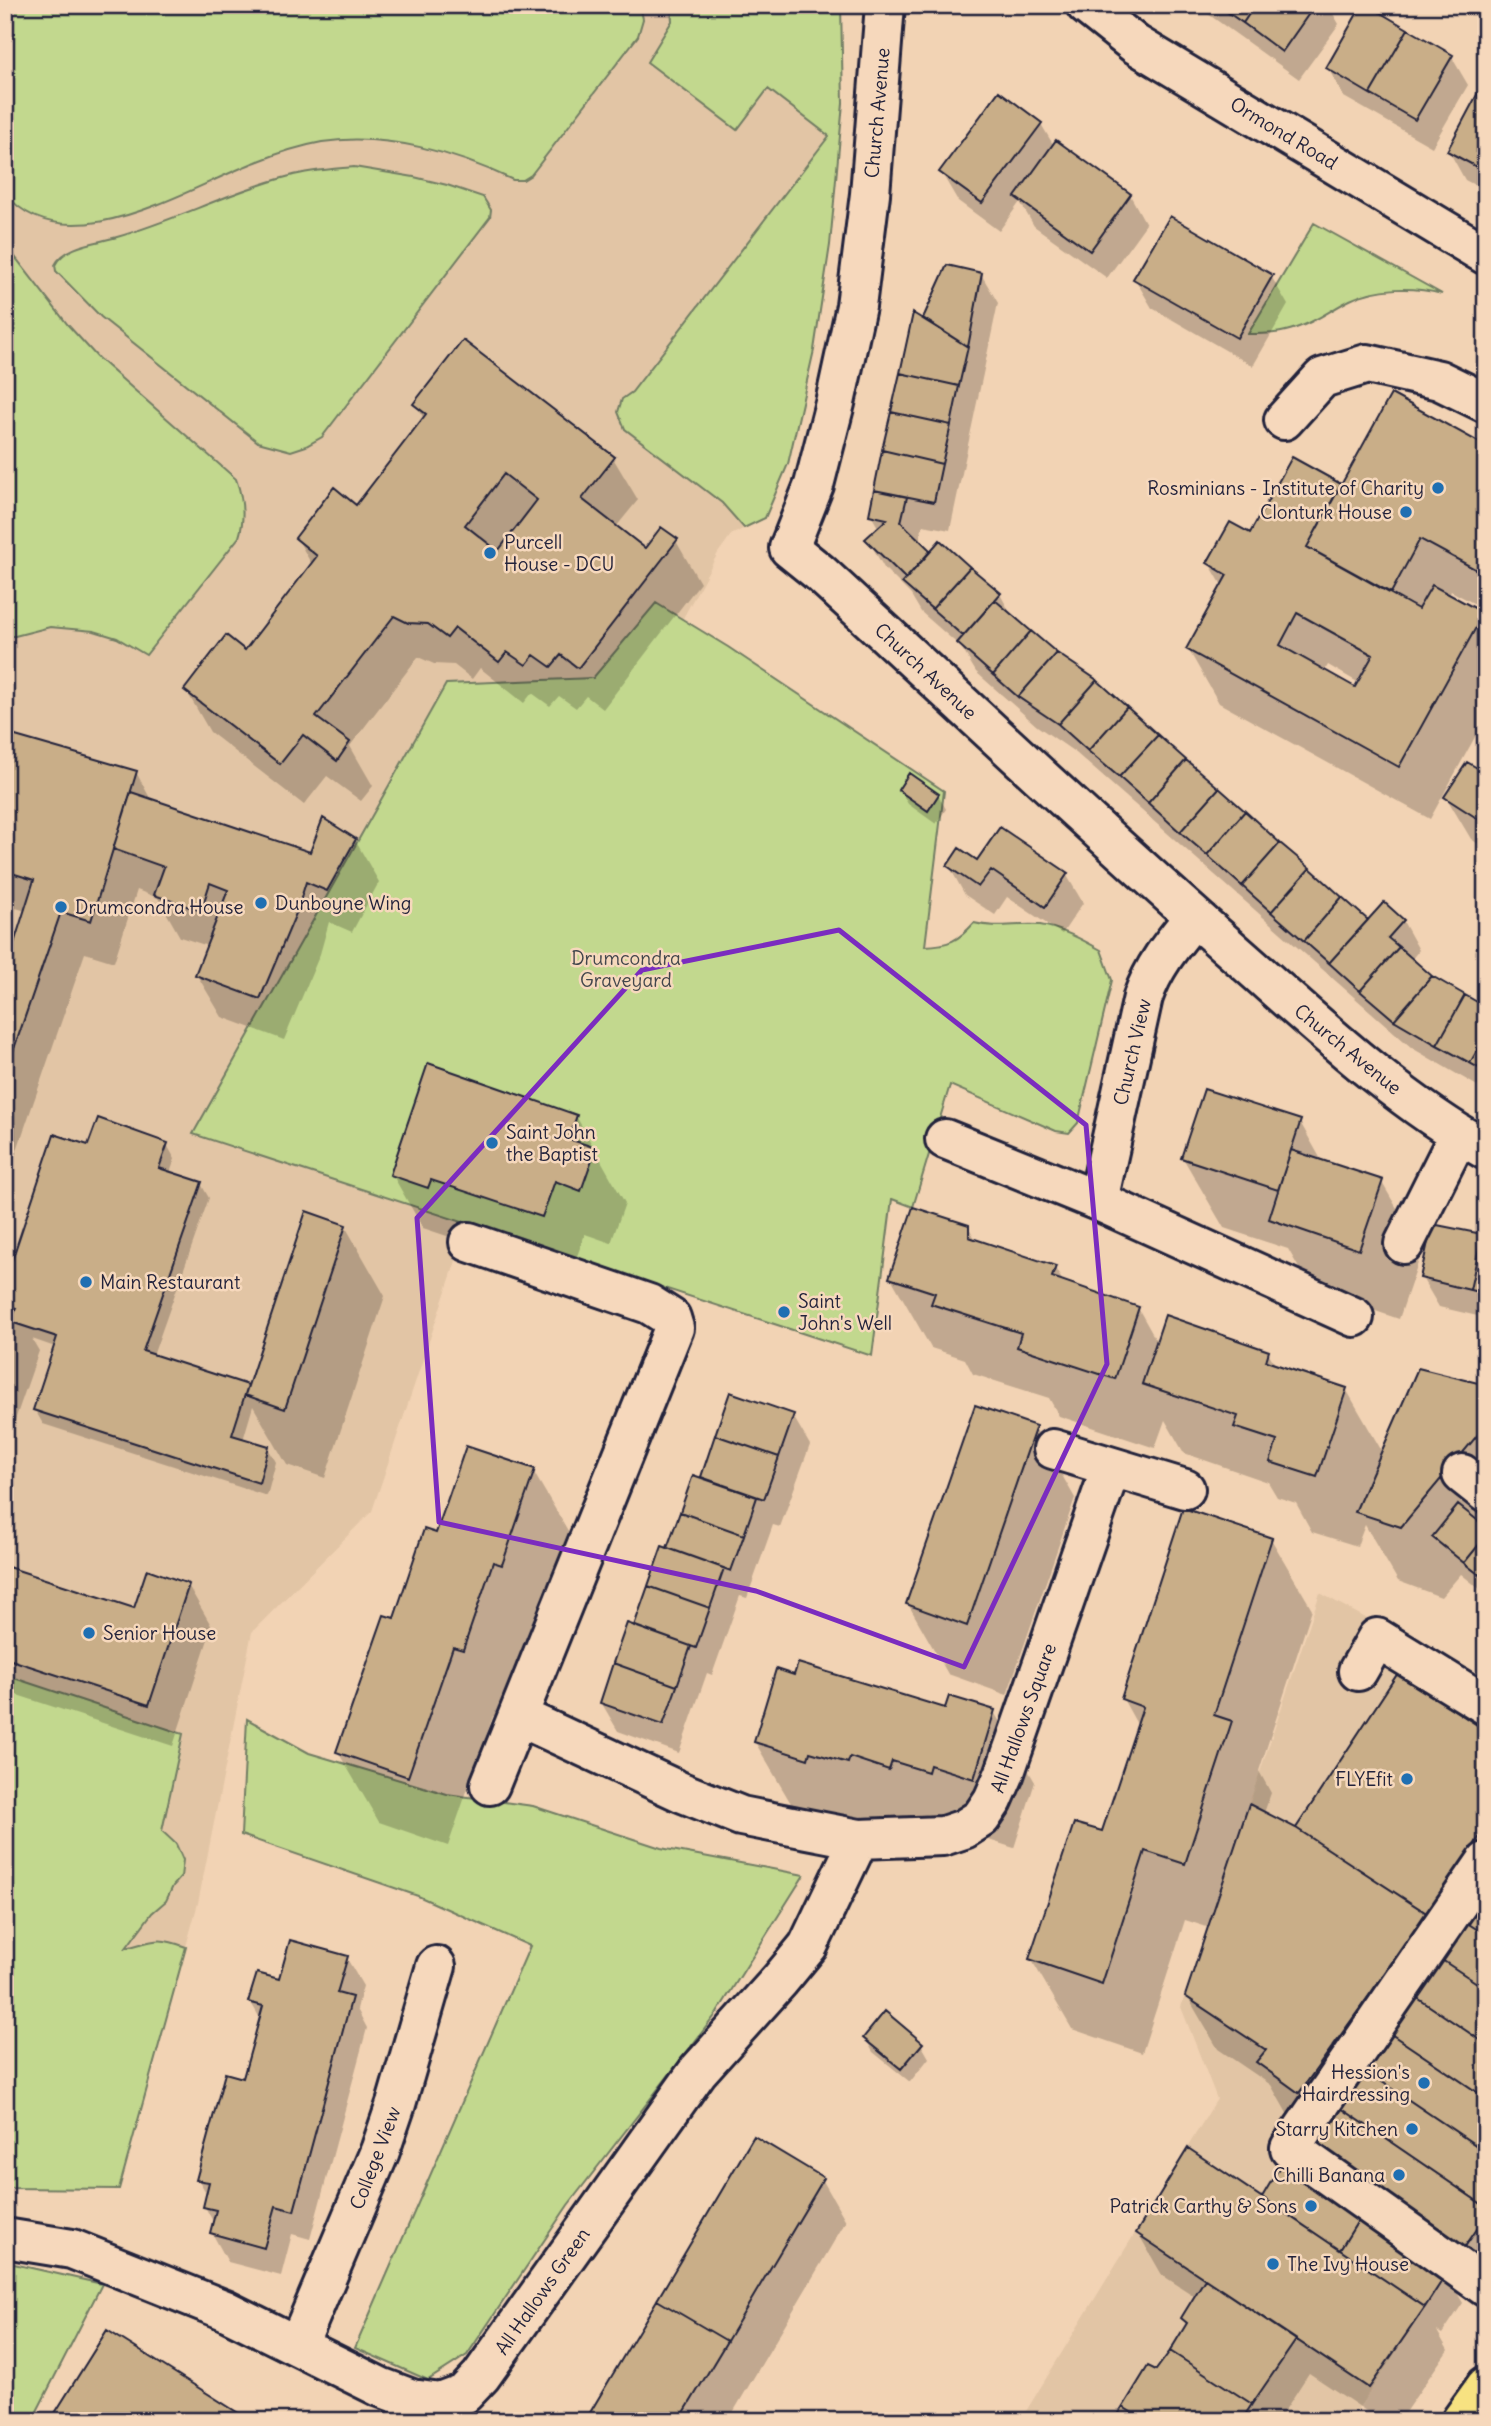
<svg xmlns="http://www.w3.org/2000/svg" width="1491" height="2426" font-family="Delius,sans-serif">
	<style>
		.built { fill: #e2c5a5 }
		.green { fill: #c2d88e; stroke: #727d64; stroke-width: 2 }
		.shadow { fill: #0003; fill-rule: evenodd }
		.building { fill: #c9ae88; stroke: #22223b; stroke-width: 2; fill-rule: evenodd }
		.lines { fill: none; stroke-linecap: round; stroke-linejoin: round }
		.minor-casing { stroke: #22223b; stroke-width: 44 }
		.major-casing { stroke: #22223b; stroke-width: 44 }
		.minor { stroke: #f6d8bc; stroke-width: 38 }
		.major { stroke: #f7e281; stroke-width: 38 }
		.marked { fill: none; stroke: #7b2cbf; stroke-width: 5; stroke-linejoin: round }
		.poi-dot { fill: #1f6fb2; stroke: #f6d8bc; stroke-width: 2.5 }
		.labels { text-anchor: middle; stroke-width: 5; stroke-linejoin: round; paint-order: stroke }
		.street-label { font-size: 19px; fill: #22223b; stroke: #f6d8bc }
		.poi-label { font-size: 19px; fill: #22223b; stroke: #f6d8bc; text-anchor: start }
		.park-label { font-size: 19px; fill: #42464c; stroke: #f6d8bc }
	</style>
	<rect width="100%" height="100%" fill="#f2d3b4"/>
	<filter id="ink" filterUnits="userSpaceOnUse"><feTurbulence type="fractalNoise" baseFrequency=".0143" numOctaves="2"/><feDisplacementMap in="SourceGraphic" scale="14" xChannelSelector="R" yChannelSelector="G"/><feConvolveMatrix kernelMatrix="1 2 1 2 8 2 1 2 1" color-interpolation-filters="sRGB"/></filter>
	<g filter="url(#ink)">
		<path class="built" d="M5,5h836l2,98 -13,142 -16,105 -26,114 -23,54 -34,17 -13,18 -36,67 -26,-17 -63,75 -148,6 -252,450 275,91 -96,286 -120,121 -54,271 -79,286 -114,-1z
			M1320,1593l166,91v532l-136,205h-330l197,-322 -36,-92z"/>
		<path class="green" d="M5,5h635l3,14 -5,17 -107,139 -8,5h-10c-57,-27 -127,-48 -191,-38 -22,4 -46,12 -66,20 -67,25 -192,106 -251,31z
			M671,5h170l2,98 -13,142 -16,105 -26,114 -23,54 -21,10 -22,-25 -97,-74 -7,-17 4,-13 10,-7 197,-256 -61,-47 -31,41 -90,-68 25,-41z
			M354,167l60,10 33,8 36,12 8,13 -1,7 -168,220 -16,9 -15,5 -33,-9 -157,-125 -45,-46 -1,-6c10,-20 42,-22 62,-28 59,-17 114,-46 173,-61 21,-6 43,-7 64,-9z
			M1314,223l128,71c-29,-8 -65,-7 -92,6 -18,9 -34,22 -54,28 -16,6 -31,6 -48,6z
			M5,244l63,81 30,33 138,121c7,19 9,39 3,58l-93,118 -29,-17 -23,-7 -44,-4 -35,9h-10z
			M656,603l72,44 216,144 -19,155c24,-1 33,-5 49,-23 22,6 44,0 66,2 21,3 43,15 61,25l11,30 -34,143 -9,10 -13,-2 -106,-46 -37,122 -21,-8 -20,157 -679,-222 253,-450 147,-6z
			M5,1675l178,59 -21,97 14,13 7,16 -2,17 -8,9 -7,15 -14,12 -26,35c28,-7 31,-12 60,-1l-67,242 -114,-1z
			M247,1719l62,34 138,41 86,12 128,42 143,27 -87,138 -149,192 -101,150 -39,25 -73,-32 175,-402 -112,-50 -177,-61z
			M5,2262l97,22 -70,137h-27z"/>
		<path class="shadow" d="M1203,5h125l11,19 -40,55 -91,-65z
			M1451,56l17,29 -36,62 -88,-50 -16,-29z
			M1486,93v98l-21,-11 -16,-29z
			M1041,124l13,22 76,49 16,29 -39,54 -73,-52 -14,-24 -21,29 -41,-30 -17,-29z
			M948,267l33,7 17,29 -48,227 -27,-5 -4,17 12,12 69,40 13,24 355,305 35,-2 16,29 -8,10 20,17 55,32v82l-74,-43 -336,-295 -39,-27 -61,-54 -15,-25 -40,-35 -10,-17 -27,-27 -16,-29 11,-10 -8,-14 44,-200 9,6z
			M1271,276l17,29 -35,61 -101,-58 -17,-29z
			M416,404l197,54 25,42 -22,27 30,23 30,-9 24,42 -97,126 -17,-13 -10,12 -17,-12 -9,10 -18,-13 -8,10 -44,-35 -8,11 -18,-14 -20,-1 -16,-7 -68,89 23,40 -12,15 -34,-25 -23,29 -94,-73 -24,-42 59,-38 67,-87 -15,-27 59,-30 68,-89z
			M1486,448v162l-35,-19 -2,5 33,19 4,5v97l-56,102 -211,-116 -31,-54 35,-62 -14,-24 42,-28 42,-75 49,27zM1328,665l31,18 -3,6 -32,-17z
			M5,735l131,37 15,28 160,54 44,-14 24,42 -27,50 -23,-10 -9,32 -36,86 -62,-23 -25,-42 11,-29 -28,-9 -22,-39 -21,-8 -23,72 -29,-9 -80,232zM16,908l10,3 -8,26 -7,-12z
			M1486,776v73l-15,-10 -25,-42z
			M900,790l38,5 8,14 -10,15 -28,-20z
			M977,862l89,12 17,29 -21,31 -55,-37 -12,18 -30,-20 -16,-29z
			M576,1116l49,87 -14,40 -26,-9 -13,36 -113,-30 -36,-12 -31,-54z
			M1300,1122l23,41 58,18 41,70 -23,68 -88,-30 -23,-40 -64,-21 -41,-70z
			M167,1145l8,14 -5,14 31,11 8,14 -56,158 94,31 2,3 96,-164 40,70 -60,182 -38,-13 -34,-59 -10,34 25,8 8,14 -9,34 -224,-72 -8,-14 20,-63 -23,-8 7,12 -34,98v-190l9,3 75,-114z
			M968,1226l9,16 77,25 10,16 74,25 19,34 111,10 8,14 70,23 37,64 103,-66v207l-25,-20 -20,23 -43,-16 -33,-56 -8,21 -45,-14 -16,-29 -19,-6 -9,-15 -84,-29 -19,-33 -10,28 -96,-32 -10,-18 -76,-24 -8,-15 -34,-11 -40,-70z
			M1486,1238v80l-47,-11 -17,-29z
			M731,1394l62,22 17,29 -30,82 -7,-2 -26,73 -7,-2 -28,79 -5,-2 -28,80 -61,-22 -17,-29 101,-223z
			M1035,1428l40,70 -68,197 -59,-21 -40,-70z
			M533,1471l41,70 -71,178 -10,-3 -45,130 -69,-24 -41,-70 99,-216z
			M1271,1539l41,70 -53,162 12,22 -7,20 32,17 190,-97v535l-198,-153 -17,-30 -53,-36 -31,-53 23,-68 -25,-8 -43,133 -70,-24 -41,-70 72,-125 35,-108 -15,-27z
			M5,1568l131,42 52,-25 24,42 -39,119 -168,-55z
			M946,1711l48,1 41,70 -21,66 -44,-14 -174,-22 -41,-70z
			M346,1957l17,29 -6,23 10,19 -57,211 -18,-5 -11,42 -53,-14 -16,-29 2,-10 -9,-16 3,-11 -10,-17 46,-99 17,-60 -11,-19z
			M865,2038l56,6 8,14 -19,24 -37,-30z
			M1282,2166l164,108 17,29 -21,31 -5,-3 11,19 -49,71h-18l-72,-48 -31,48h-162l40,-48 31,-46 -4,-9 13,-21 -34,-22 -24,-42 124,-34z
			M822,2179l24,42 -118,200h-141z"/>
		<path class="building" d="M1217,5h38l-12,18z
			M1255,5h60l-33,47 -39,-29z
			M1362,5h5l41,24 -38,65 -44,-26z
			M1408,29l45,26 -38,65 -45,-26z
			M1480,89l6,2v81l-39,-21z
			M999,91l43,32 -60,80 -43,-31z
			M1056,140l75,54 -41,57 -75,-54z
			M1170,216l103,59 -36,63 -104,-59z
			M947,265l35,8 -14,74 -45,-29z
			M913,313l55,34 -9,39 -59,-13z
			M463,340l152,117 -33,42 63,49 16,-21 17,12 -100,129 -17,-13 -10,12 -17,-12 -8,10 -19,-13 -8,10 -44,-34 -8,10 -19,-14 -20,-1 -14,-7 -78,101 34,25 -13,19 -34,-26 -23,29 -96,-74 42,-55 19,15 72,-94 -22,-18 39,-51 22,18 70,-91 -13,-10zM504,474l33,26 -39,51 -33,-26z
			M900,373l59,13 -8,39 -60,-13z
			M1391,394l95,52v129l-66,-36 -29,54 -84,-46z
			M891,412l60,13 -9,39 -60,-14z
			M882,450l60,14 -8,38 -60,-12z
			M1292,457l49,27 -34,63 111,62 14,-24 52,28 -85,154 -213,-118 41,-74 -20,-12 23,-41 20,11zM1297,613l76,42 -18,32 -75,-42z
			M874,490l33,7 -6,25 30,29 -25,28 -41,-40 22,-20 -18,-4z
			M940,540l30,27 -38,42 -30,-26z
			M970,567l31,26 -38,43 -31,-27z
			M995,600l36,31 -38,44 -36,-32z
			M1031,631l26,22 -39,44 -25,-22z
			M1057,653l40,27 -39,44 -40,-27z
			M1097,680l30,27 -39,44 -30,-27z
			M1127,707l31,28 -39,42 -31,-26z
			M5,733l132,38 -46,150 -30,-9 -56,163v-103l29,-92 -29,-9z
			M1158,735l28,25 -38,43 -29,-26z
			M1186,760l33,28 -39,44 -32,-29z
			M1467,762l19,11v51l-42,-27z
			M909,773l30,21 -11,17 -30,-21z
			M1219,788l26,23 -38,44 -27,-23z
			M131,792l179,60 13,-34 33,21 -29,52 -21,-9 -9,29 -37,88 -65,-24 33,-85 -18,-7 -9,28 -47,-16 10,-28 -51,-18z
			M1245,811l35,32 -38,43 -35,-31z
			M1000,827l68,46 -23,34 -54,-37 -13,17 -31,-21 12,-18 18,12z
			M1280,843l30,25 -39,44 -29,-26z
			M1310,868l32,29 -38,44 -33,-29z
			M1342,897l26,23 -39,43 -25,-22z
			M1384,902l20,18 -16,18 11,9 -39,44 -31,-28z
			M1399,947l33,29 -38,44 -34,-29z
			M1432,976l33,19 -28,50 -43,-25z
			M1465,995l21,12v28l-16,28 -33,-18z
			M1486,1035v37l-16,-9z
			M428,1063l149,52 -8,24 27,9 -15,43 -26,-10 -13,36 -111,-37 -3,8 -38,-13z
			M1204,1089l97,31 -23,70 -97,-32z
			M98,1118l70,25 -9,25 43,14 -59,169 105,34 -16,50 37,11 -10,37 -226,-73 24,-73 -46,-15 5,-14 -11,-3v-47l7,2 42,-126 34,11z
			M1291,1150l92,30 -24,70 -90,-31z
			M913,1207l56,18v12l87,29 -4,11 87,30 -24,72 -98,-32 4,-14 -90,-29 4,-11 -46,-15z
			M306,1211l40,14 -61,184 -40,-14z
			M1432,1224l50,10 -12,56 -50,-12z
			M1482,1234l4,1v59l-16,-4z
			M5,1305l11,3 -11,31z
			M1165,1315l104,36 -3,10 81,27 -30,89 -47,-15 7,-21 -43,-14 4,-11 -96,-32z
			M1418,1368l68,17v40l-85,102 -46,-15z
			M730,1392l64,22 -15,43 -64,-22z
			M975,1405l61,21 -69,200 -61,-22z
			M715,1435l64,22 -15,42 -63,-22z
			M466,1446l69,23 -33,96 -9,-3 -30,88 -10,-3 -45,130 -72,-25 48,-137 10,3 30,-89 12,4z
			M693,1475l64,22 -13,38 -64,-23z
			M1458,1505l28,22v9l-22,27 -32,-26z
			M1183,1508l89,30 -58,177 18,6 -47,143 -40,-13 -43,133 -73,-25 45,-136 28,8 41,-124 -22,-8z
			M680,1512l64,23 -13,36 -64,-23z
			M1486,1536v44l-22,-17z
			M662,1546l62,22 -14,40 -62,-22z
			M5,1566l129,42 13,-39 42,15 -40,121 -144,-47z
			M648,1586l62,22 -14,40 -62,-22z
			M627,1623l64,23 -14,40 -64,-23z
			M613,1663l64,23 -14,39 -63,-22z
			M798,1663l147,45 4,-12 46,14 -21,69 -44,-14 -2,7 -36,-11 -3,9 -39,-13 -2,6 -38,-11 -2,7 -54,-17 22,-73 18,6z
			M1398,1673l88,58v96l-58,87 -132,-86z
			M1249,1804l47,24 132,86 -129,179 -43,-31 10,-12 -81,-54z
			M1486,1889v46l-22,-14z
			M1464,1921l22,14v54l-47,-31z
			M290,1940l58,16 -11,37 15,4 -58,214 -18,-5 -12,42 -54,-15 6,-23 -13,-3 6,-25 -13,-2 29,-107 18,5 20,-72 -15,-4 9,-29 22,6z
			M1439,1958l47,31v55l-73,-49z
			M1413,1995l73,49v54l-98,-66z
			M885,2011l38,32 -22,26 -38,-31z
			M1388,2032l98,66v54l-123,-83z
			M1363,2069l123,83v55l-148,-101z
			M1338,2106l148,101v9l-22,32 -151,-105z
			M754,2136l70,42 -97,163 -70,-41z
			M1188,2148l237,159 -56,81 -233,-155z
			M1282,2163l79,53 -21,34 -78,-53z
			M1361,2216l86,57 -22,34 -85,-57z
			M1205,2279l91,61 -44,64 -82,-53 17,-28 -6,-5z
			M657,2300l70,41 -48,80h-94z
			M107,2330l144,91h-201z
			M1170,2351l82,53 -11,17h-96l-22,-14 25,-41 8,4z
			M1123,2407l22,14h-31z"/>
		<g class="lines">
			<defs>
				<path id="minor" d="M885,5l-15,189 -14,112 -21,97 -21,82 -25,63 31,25c137,126 272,254 412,377 80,70 160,147 254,200
					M1086,5l49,39 351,211
					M1284,420l38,-42 45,-14 72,16 47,23
					M945,1139l153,62 256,116
					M1098,1201l45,-204c11,-32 30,-54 51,-80
					M469,1242l180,62 22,14 3,10 -184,457
					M1404,1244l55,-110
					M1053,1449l132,40
					M1462,1474l24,19
					M1358,1671l19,-33 109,67
					M518,1716l163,76 60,24 118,23 84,-3 21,-7 17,-11 12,-18 11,-25 107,-307
					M1486,1862l-196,286 196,139
					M5,2238l67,11 153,61 155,77 32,12 28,4 24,-9 17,-18 217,-305 82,-91 28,-34 51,-107
					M298,2345l82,-194 16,-47 40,-138"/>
				<path id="major" d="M1461,2421l25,-35"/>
			</defs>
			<use href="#minor" class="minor-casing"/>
			<use href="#major" class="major-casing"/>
			<use href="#minor" class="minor"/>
			<use href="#major" class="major"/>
		</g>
	</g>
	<path class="marked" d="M839,930l247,195 21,239 -143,303 -208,-76 -317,-69 -22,-304 225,-248z"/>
	<g class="poi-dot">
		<circle cx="1438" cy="488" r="7"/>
		<circle cx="1406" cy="512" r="7"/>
		<circle cx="490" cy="553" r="7"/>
		<circle cx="261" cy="903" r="7"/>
		<circle cx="61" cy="907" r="7"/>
		<circle cx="492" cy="1143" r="7"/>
		<circle cx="86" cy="1282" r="7"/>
		<circle cx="784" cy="1312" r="7"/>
		<circle cx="89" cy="1633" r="7"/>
		<circle cx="1407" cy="1779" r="7"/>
		<circle cx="1424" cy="2083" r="7"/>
		<circle cx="1412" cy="2129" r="7"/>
		<circle cx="1399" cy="2175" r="7"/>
		<circle cx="1311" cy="2206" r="7"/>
		<circle cx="1273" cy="2264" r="7"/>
	</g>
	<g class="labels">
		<g class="street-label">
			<text transform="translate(877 113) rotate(-85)" y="7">Church Avenue</text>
			<text transform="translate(1284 133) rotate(31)" y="7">Ormond Road</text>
			<text transform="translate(926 671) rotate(43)" y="7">Church Avenue</text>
			<text transform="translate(1348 1049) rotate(39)" y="7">Church Avenue</text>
			<text transform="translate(1132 1052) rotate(-77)" y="7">Church View</text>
			<text transform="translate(1023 1718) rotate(-70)" y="7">All Hallows Square</text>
			<text transform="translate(375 2158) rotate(-69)" y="7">College View</text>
			<text transform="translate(542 2291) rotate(-55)" y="7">All Hallows Green</text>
		</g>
		<g class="poi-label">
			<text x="1424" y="495" text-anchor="end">Rosminians - Institute of Charity</text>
			<text x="1392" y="519" text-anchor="end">Clonturk House</text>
			<text x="504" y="549">Purcell<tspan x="504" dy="22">House - DCU</tspan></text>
			<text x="275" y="910">Dunboyne Wing</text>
			<text x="75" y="914">Drumcondra House</text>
			<text x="506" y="1139">Saint John<tspan x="506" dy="22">the Baptist</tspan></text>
			<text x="100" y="1289">Main Restaurant</text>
			<text x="798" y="1308">Saint<tspan x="798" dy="22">John's Well</tspan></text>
			<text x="103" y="1640">Senior House</text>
			<text x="1393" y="1786" text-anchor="end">FLYEfit</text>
			<text x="1410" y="2079" text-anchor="end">Hession's<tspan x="1410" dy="22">Hairdressing</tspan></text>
			<text x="1398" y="2136" text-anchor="end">Starry Kitchen</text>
			<text x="1385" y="2182" text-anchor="end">Chilli Banana</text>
			<text x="1297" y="2213" text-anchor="end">Patrick Carthy &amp; Sons</text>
			<text x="1287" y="2271">The Ivy House</text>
		</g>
		<g class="park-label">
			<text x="626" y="965">Drumcondra<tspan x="626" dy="22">Graveyard</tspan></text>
		</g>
	</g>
	<rect width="1491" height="2426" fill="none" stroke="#f6d8bc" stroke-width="28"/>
	<rect x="14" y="14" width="1463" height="2398" fill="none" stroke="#22223b" stroke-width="2.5" filter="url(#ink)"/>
</svg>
